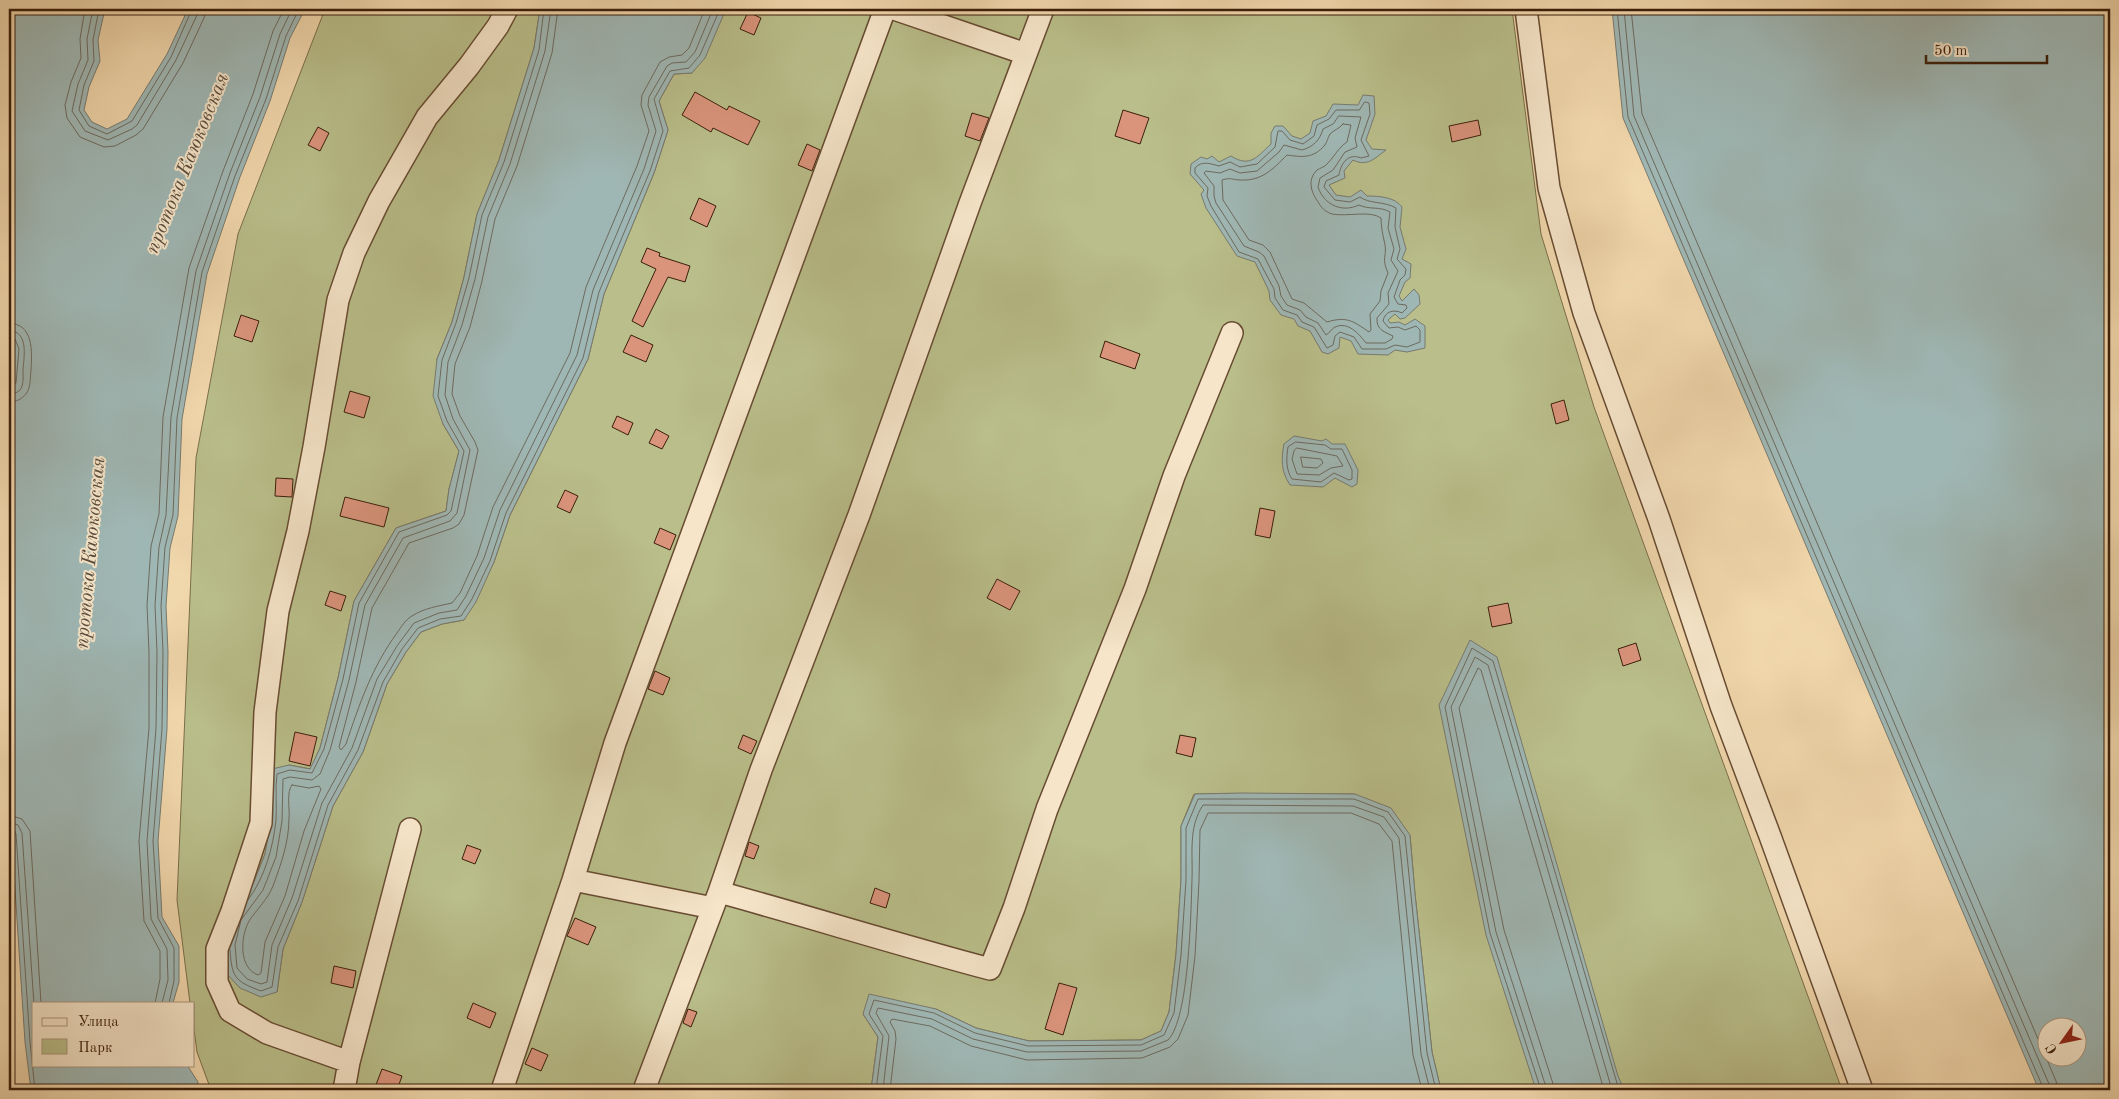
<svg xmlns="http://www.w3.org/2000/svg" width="2119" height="1099" font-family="'Old Standard TT',serif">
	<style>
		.green { fill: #b9be8a; stroke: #7a6e4a }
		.water { fill: #9fb7b4; stroke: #777a70; fill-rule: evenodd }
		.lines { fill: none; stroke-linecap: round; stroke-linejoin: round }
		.shore { stroke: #6d6a5f; stroke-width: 1 }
		.building { fill: #da947c; stroke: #3b1e0a }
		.minor-casing { stroke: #684c32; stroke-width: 24 }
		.minor { stroke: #f6e5c9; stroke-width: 21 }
		.labels { text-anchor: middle; stroke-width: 4; stroke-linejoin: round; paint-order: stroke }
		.water-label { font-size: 20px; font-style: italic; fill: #594c3d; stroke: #f6e5c9 }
	</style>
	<rect width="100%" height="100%" fill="#f1d7ac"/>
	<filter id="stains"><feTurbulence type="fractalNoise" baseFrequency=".004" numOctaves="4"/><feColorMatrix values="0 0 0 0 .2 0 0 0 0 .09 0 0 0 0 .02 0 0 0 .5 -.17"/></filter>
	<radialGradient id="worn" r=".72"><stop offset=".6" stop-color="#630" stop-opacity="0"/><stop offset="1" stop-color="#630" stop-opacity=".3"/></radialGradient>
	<path class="green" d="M325,9h215l-6,39 -35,112 -22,54 -13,63 -12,45 -15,37 6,65 16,27 -10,38 -3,22 -50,17 -42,73 -16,77 -18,70 -9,21 -22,-4 -18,55 -6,34 -12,30 -22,31 46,77 6,-43 19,-47 31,-96 30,-54 24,-68 19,-32 15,-20 21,-8 22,-4 30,-58 16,-47 78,-156 16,-65 50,-121 14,-43 -9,-29 15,-27 18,-1 34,-64h786l29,225 53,173 248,683h-401l-9,-38 -17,-158 -5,-59 -56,-41h-160l-13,32v54l-5,74 -7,58 -8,19 -20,9 -112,1 -53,-13 -40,-19 -73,5 15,23 -7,53h-660l-14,-38 -3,-23v-26h-4l-13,-103 19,-442 42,-224z"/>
	<path class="water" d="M9,9h96l-7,31 2,21 -11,26 -5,23 8,12 15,7 20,-10 40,-65 21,-45h117l-15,29 -20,63 -30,76 -33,97 -25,145 -4,97 -8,32 -4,58 2,46 -1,77 -9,112 4,76 17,29v36l-6,21h-139v62h153l11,17 -1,8h-166l-6,-48 -16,-245v-401l5,-46 -5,-15z
		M540,9h186l-21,49 -13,15 -18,1 -15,27 9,29 -14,43 -50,121 -16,65 -78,156 -16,47 -18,40 -12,18 -22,4 -21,8 -15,20 -19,32 -24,68 -30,54 -31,96 -19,47 -6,43 -16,5 -21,-9 -14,-15 -2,-29 7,-29 22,-31 12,-30 6,-34 1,-51 17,-4 21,4 10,-21 18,-70 16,-77 42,-73 50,-17 3,-22 10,-38 -16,-27 -10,-28 4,-37 15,-37 12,-45 13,-63 22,-54 35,-112z
		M1612,9h498v1081h-71l-416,-972zM2076,1026v30h-30v-30z
		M1363,95l11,1 1,18 -9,26 6,9 14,1c-12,9 -19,17 -33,10l-9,11 1,7 -16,7 7,10 14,2 11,-7 6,6c12,0 28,1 35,11l-2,20 6,22 -4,10 9,5 -1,14 -5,4 -6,14 3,5 12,-12 5,6 1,9 -15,14 -5,1 -5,-5 -7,6 2,3 9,-1 6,3 10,-6 10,7v22l-18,4 -12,-2 -7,5 -30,-1 -7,-13 -11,-4 -1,11 -11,6 -6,-2 -12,-21 -12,-5 -4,-7 -13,-4 -11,-15 -1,-9 -14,-29 -18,-6 -31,-48 -5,-14 3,-4 -14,-16 1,-10 10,-7 6,2 5,-3 7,6 12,-6c19,12 26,1 40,-12v-11l4,-7h8l9,10 9,3 9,-6 3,-12 13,-5 7,-12 25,1z
		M1294,436l28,5 4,-2 6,5h13l13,26 -1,14 -5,3 -17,-9 -12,9 -33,-2c-9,-14 -9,-25 -6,-41z
		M1470,640l27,17 121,419 6,14h-88l-50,-155 -47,-230z
		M1242,793l113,1 36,14 19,27 5,59 17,158 9,38h-570l7,-53 -15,-23 6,-20 67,15 40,19 53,13 112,-1 20,-9 8,-19 7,-58 5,-74v-54l14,-32z"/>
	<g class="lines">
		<path class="shore" d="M85,9l-5,30 1,19 -10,24 -6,23 2,13 13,19 24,10 11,-1 21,-11 7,-6 40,-66 21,-45 2,-9
			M93,9l-6,30 1,21 -10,24 -6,27 13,20 23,9 24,-11 5,-4 39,-65 21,-45 1,-6
			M99,9l-6,31 1,21 -10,24 -5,25 10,16 18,8 25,-13 39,-64 21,-48
			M551,9l-6,42 -35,113 -22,53 -13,62 -13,46 -14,37 -3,33 8,24 17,31 -13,63 -7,8 -47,17 -38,67 -16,75 -19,70 -10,24 -8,6 -22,-3 -7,2 -1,42 -6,36 -13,33 -22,30 -6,25 2,23 10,11 14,5 6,-2 5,-37 20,-47 30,-95 30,-55 25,-69 20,-33 17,-23 25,-10 18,-3 9,-14 18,-38 16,-48 77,-155 16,-65 51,-121 12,-38 -8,-26 1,-8 18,-31 5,-3 14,-1 9,-10 18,-43
			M558,9l-6,44 -35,113 -22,53 -13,62 -12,46 -15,37 -3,30 8,22 15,26 3,8 -14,65 -5,9 -6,4 -44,15 -37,65 -16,74 -17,65 2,3 5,-6c13,-39 26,-77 51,-111 4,-6 9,-14 15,-17 12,-8 27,-10 40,-13l8,-10 17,-37 16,-49 77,-154 16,-66 51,-121 12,-35 -8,-26 1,-10 18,-33 9,-5 13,-2 7,-7 16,-39
			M1617,9l11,108 416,973
			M1624,9l10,107 415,968 1,6
			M1631,9l11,105 414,967 2,9
			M1365,102l4,1 1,11 -9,26 8,16 -8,2c-12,-5 -20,4 -22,17l-13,6 -2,6 11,13 15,2 10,-5c9,7 24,4 36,11l-1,19 5,22 -3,10 9,10 -1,6 -5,5 -6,17 4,7 8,1 1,3 -5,5c-8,-4 -17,-2 -19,8l6,7 9,-1 7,3 11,-4 4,4v12l-13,5 -12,-2 -9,4h-24l-8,-12 -14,-5 -5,4 -2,9 -6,3 -13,-21 -12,-5 -5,-7 -14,-5 -8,-12 -1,-9 -16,-30 -19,-7 -28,-46 -4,-10 1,-8 -13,-15v-5c7,-8 16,-4 24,-2l11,-4 10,5 17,-3 18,-17 3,-16h4l8,9 13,4 11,-8 3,-11 12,-6 7,-9h23z
			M1339,116l22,1 -6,21 2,9 -12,5 -12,18 -13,8 -2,9c6,18 24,26 41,18 10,5 21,1 31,7l-2,16 6,21 -3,11 7,11 -10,22 1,11 -12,14c-1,12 8,14 16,18l-1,3 -7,4h-19c-7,-9 -18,-22 -31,-16 -4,2 -5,6 -9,8l-8,-12 -12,-6 -6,-7 -13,-5 -6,-9 -2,-10 -15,-30 -5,-4 -15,-6 -28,-43 -2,-7v-10l-10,-13 2,-2 14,2 10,-4 10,4 17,-2 22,-19 5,-7 18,5c11,-3 18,-10 21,-21l10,-5z
			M1343,124l8,1 -4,17c-9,6 -12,14 -20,22 -2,3 -7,4 -10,6 -10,10 -6,22 1,32 3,5 7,10 14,12 15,3 38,-4 49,4 0,10 2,17 4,27 2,12 -4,12 3,28l-7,18 -1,10 -10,13 1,16 -2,2c-16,-11 -22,-16 -42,-10l-23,-19 -12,-4 -22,-47 -7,-7 -14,-5 -26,-40 -1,-20c9,-3 10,0 19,0 21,1 32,-11 46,-25 15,2 26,4 38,-10 2,-3 3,-8 5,-11 4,-4 9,-5 13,-10z
			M9,323c25,1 23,29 22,47 -1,8 0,17 -5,24 -4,5 -10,8 -17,8
			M9,330c20,2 15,26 14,40 0,6 1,15 -3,20 -3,3 -7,4 -11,4
			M9,337l6,2 4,10 -3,34 -3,4 -4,1
			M1296,442l29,3 6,4h11l10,21v9l-3,1 -15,-7 -13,9 -29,-3c-6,-9 -6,-20 -4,-32z
			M1297,448l40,8 6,10 -12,2 -12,7 -22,-1 -5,-15 2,-8z
			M1301,457l20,2 2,4 -6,5 -14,-1z
			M292,785l17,3 10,-2 2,3 -17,42 -19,65 -20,46 -4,31 -3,2c-19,-7 -18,-37 -9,-54 8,-12 19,-22 24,-35 8,-22 16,-44 16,-68 1,-9 -3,-26 3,-33z
			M9,815l13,4 8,12 11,172
			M9,822l9,3 4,8 12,171
			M9,829l5,1 2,4 14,208 5,48
			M248,900c17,-23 25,-52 28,-80 1,-15 -1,-31 1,-46l13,-4 22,3 12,-24 19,-70 16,-76 40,-71 48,-17 4,-4 13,-60 -17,-30 -9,-25 4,-36 14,-37 13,-45 13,-63 22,-53 35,-112 5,-41
			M230,950c2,27 4,31 31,41l11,-4 6,-40 20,-46 30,-96 30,-55 25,-68 19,-33 16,-21 22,-9 21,-3 11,-17 18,-38 16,-48 77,-155 16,-66 51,-121 13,-40 -9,-32 16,-28 19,-3 11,-13 20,-46
			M155,1003l5,-24v-28l-16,-30 -5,-80 10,-113v-76l-2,-47 4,-59 8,-32 4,-97 26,-149 34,-97 30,-77 20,-63 11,-22
			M162,1003l6,-23 -1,-31 -16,-30 -4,-78 9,-113 1,-76 -2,-47 4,-58 7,-32 5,-98 25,-146 34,-98 30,-76 20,-63 12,-25
			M169,1003l5,-22v-33l-16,-30 -5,-77 9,-112 1,-77 -2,-46 4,-59 8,-32 4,-97 25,-146 33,-96 31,-77 20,-63 13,-27
			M876,1090l7,-54 -14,-22 5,-14 60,13 41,20 53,13 113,-1 23,-10 10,-22 7,-58 5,-75v-52l12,-29h156l34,13 17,24 22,217 9,37
			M883,1090l6,-54 -13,-23 2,-5 54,11 41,20 54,13 114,-1 27,-11c21,-21 23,-128 24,-161 1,-25 -4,-51 11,-74l150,1 31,11 15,21 22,216 9,36
			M890,1090l6,-51 -1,-8 -5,-9 2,-3 38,7 41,20 56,14 115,-2 28,-11 8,-8 10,-24 7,-59 4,-75 1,-51 8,-17h143l28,11 13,17 21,214 9,35
			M1541,1090l-51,-157 -45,-226 27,-59 21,13 126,429
			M1547,1090l-51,-158 -45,-225 24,-50 13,8 124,425
			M1555,1090l-51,-160 -45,-222 19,-40 3,2 123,420"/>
	</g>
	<path class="building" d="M748,12l13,6 -7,17 -14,-6z
		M695,92l32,18 2,-4 31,15 -12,24 -35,-17 -2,4 -29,-17z
		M1123,110l26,8 -9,26 -25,-8z
		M972,113l17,5 -9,23 -15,-5z
		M1478,120l3,15 -29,7 -3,-16z
		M318,127l11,6 -9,18 -12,-6z
		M807,144l13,6 -8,21 -14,-6z
		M699,198l17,8 -9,21 -17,-8z
		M647,248l13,5 -1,3 31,10 -5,16 -17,-5 -25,50 -11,-6 24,-52 -15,-7z
		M241,315l18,6 -7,21 -18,-6z
		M631,335l22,10 -7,17 -23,-10z
		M1105,341l35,13 -5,15 -35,-12z
		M350,391l20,6 -6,21 -20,-6z
		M1564,400l5,20 -13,4 -5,-20z
		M617,416l16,7 -5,12 -16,-8z
		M656,429l13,7 -7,13 -13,-6z
		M276,478l17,1 -1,18 -17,-1z
		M565,490l13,6 -8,17 -13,-6z
		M345,497l44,11 -5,19 -44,-11z
		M1260,508l15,3 -5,27 -15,-3z
		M660,528l16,7 -6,15 -16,-7z
		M997,579l23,12 -10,19 -23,-12z
		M330,591l16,5 -5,15 -16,-6z
		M1508,603l4,20 -20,4 -4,-20z
		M1636,643l5,17 -18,6 -5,-17z
		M655,671l15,7 -7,17 -15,-6z
		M295,732l22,5 -7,29 -21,-5z
		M743,735l14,6 -6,13 -13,-6z
		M1180,735l16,3 -4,19 -16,-4z
		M749,842l10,4 -5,13 -9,-3z
		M467,845l14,5 -6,14 -13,-5z
		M875,888l15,6 -4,14 -16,-5z
		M575,918l21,9 -8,18 -21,-9z
		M334,966l22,5 -3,17 -22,-5z
		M1059,983l18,5 -14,47 -18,-6z
		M473,1003l23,10 -6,15 -23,-10z
		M688,1009l9,3 -6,15 -8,-4z
		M532,1048l16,7 -7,16 -16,-7z
		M382,1069l20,7 -5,14h-23z"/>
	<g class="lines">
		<defs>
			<path id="minor" d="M894,9l132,45
				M1526,9l23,179 35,125 75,206 62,187 49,130 92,254
				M573,880l140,28
				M719,892c91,25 180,53 271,77l24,-61 33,-99 88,-220 39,-113 58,-143
				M349,1062l-82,-29 -37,-22 -13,-29v-33l15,-38 29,-88 4,-111 13,-101 20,-80 16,-84 24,-147 16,-47 25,-52 48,-84 42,-51 29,-40 9,-17
				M344,1090l5,-28 61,-233
				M502,1090l71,-210 42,-137 270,-734
				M644,1090l75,-198 42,-122 98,-255 111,-312 73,-194"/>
		</defs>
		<use href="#minor" class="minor-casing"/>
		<use href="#minor" class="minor"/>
	</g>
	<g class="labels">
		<g class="water-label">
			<text transform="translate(186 163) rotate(-68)" y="7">протока Каюковская</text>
			<text transform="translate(89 553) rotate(-85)" y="7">протока Каюковская</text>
		</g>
	</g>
	<rect width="2119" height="1099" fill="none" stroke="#f1d7ac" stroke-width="30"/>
	<rect x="10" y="10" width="2099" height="1079" fill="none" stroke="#3b1e0a" stroke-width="2.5"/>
	<rect x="15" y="15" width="2089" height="1069" fill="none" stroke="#3b1e0a"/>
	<rect x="32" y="1002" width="162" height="65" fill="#f6e5c9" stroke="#ab957d"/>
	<rect x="42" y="1018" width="25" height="8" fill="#f6e5c9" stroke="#ab957d"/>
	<text x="78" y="1026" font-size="15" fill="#3b1e0a">Улица</text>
	<rect x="42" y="1039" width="25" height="15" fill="#b9be8a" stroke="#ab957d"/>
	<text x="78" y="1052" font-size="15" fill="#3b1e0a">Парк</text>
	<g transform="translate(2062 1042) rotate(237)"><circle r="24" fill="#f6e5c9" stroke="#ab957d"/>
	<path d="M0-4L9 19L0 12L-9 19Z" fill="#8f2418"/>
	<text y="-8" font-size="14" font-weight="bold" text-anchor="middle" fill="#3b1e0a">С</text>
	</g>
	<path d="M1926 55v8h121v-8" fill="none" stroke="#3b1e0a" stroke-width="2.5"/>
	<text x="1934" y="55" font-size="15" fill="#3b1e0a" stroke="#f6e5c9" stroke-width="4" paint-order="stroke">50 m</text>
	<rect width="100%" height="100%" filter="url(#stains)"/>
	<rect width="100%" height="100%" fill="url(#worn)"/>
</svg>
